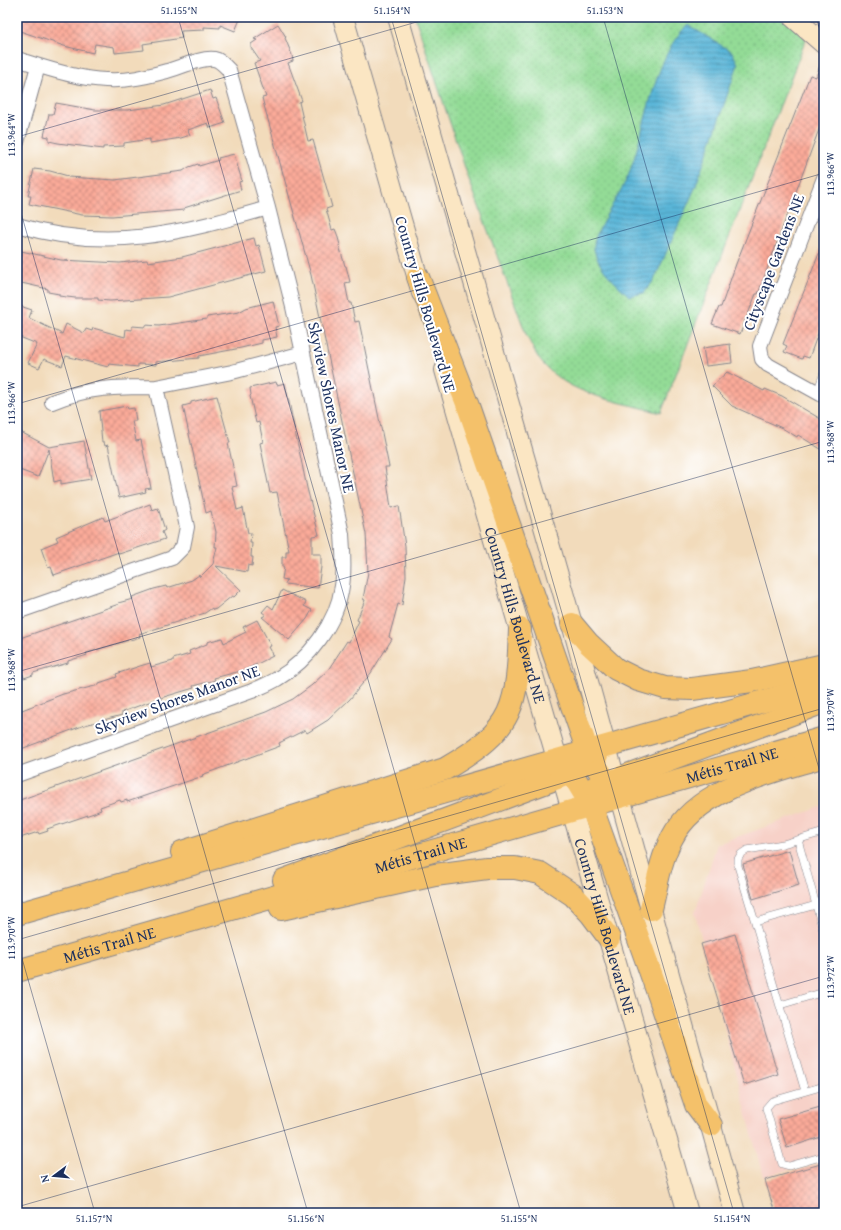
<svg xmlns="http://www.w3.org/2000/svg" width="841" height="1230" font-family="'Gentium Book Plus',serif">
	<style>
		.built { fill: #f7d1c8 }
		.park { fill: url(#park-dots); stroke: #57857a }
		.water { fill: url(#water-rules); stroke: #3a729b }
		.building { fill: url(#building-cross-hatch) }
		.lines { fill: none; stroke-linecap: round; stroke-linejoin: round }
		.lane-casing { stroke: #86858c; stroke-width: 8 }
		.street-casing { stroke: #86858c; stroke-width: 16 }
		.secondary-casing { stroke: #86858c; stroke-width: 22 }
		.primary-casing { stroke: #86858c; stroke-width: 24 }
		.lane { stroke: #fff; stroke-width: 7 }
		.street { stroke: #fff; stroke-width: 14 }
		.secondary { stroke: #fbe6c3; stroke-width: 20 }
		.primary { stroke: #f4c16a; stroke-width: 22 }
		.ticks { fill: none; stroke: #1b2f5e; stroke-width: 1; stroke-opacity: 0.45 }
		.labels { text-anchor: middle; stroke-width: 4; stroke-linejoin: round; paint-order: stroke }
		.street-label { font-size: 16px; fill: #1b2f5e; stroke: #fff }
		.neatline { fill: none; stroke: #1b2f5e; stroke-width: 1.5 }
		.ticks-label { font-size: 10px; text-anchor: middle; fill: #1b2f5e }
	</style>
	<defs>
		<pattern id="park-dots" width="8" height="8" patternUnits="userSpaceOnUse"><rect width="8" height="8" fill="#93db96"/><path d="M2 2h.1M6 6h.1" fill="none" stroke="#7ebc84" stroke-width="1.8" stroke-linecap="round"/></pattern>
		<pattern id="water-rules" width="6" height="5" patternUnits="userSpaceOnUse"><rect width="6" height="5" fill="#5ab6d8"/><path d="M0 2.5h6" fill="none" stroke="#4a94b2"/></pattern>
		<pattern id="building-cross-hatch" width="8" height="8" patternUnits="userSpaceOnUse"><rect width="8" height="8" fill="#fbaa99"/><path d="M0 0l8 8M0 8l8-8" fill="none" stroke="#ca8b80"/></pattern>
	</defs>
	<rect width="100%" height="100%" fill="#fff"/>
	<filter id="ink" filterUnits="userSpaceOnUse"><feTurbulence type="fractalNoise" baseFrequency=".025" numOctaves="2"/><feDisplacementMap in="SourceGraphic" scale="8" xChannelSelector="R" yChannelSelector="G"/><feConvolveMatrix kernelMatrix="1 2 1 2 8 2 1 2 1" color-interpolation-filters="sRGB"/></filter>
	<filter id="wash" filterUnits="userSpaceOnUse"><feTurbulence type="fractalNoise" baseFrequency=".012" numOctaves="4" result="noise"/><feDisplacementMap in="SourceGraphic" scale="16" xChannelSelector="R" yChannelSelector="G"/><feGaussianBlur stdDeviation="0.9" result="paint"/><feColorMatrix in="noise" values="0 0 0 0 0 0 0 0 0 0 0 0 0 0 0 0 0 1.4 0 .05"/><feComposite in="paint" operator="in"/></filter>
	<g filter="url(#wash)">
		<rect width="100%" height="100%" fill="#f2dbbb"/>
		<path class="built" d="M824,806v355l-61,16 -68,-264 22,-69z"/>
		<path class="park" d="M415,17h367l24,22 -145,374c-37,-11 -86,-16 -114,-45 -10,-9 -15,-22 -21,-34l-59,-160z"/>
		<path class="water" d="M688,25l44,27 6,12 -43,124 -41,92 -10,13 -15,3c-13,-13 -32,-28 -35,-48 -2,-15 31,-60 36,-77 15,-40 25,-119 58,-146z"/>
		<g id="blocks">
			<path class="building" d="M17,17h80l9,2 25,-2h110l-6,14 -15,-6v3l-16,-1v3l-23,1 1,7 -39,6 1,6 -29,3 -1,-6 -19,-3 -2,9 -29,-7 -47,-16z
				M278,24l8,13 -1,1 7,17 1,6 -5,2 14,38 -3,1 9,39 5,-1 19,67 -6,2 6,21 3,-1 2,5 3,11h-1l6,21h1l4,16 -5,1 4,20h2l4,19 4,-1 30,146h-4l6,41 8,-2 6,40 1,30 -4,29 -4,-1 -9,33 3,2 -21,34 -21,26 -22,21 -21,13 -2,-3 -26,13 1,3 -78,29 1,1 -76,26v-2l-6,2 -1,-2 -20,7 1,3 -7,3 -47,16 1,2 -9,3 -1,-2 -21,7v-38l249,-89 27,-13 19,-14 16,-15 19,-29 2,1 10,-21 -2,-1 8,-20 -2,-1 5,-27 -2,-38 -55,-259 -49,-177 4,-1 -12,-34 6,-2 -9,-13v-4l6,-4 -3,-1z
				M822,59h2v57l-66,178h-2l-16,40 -28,-10 7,-17h2l15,-43 74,-189 6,2z
				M210,90l3,9 3,-1 9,25 -15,5 -2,-5 -20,7 2,5 -9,3 -31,5v-4l-26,4v3l-21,1v2l-45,-6 -9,-2v-4l-5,-1 5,-22h4l3,-11 39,7h33l36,-5z
				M234,154l8,27 -3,1 2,8 -57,18v2l-72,6 -30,-1 -53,-11 2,-8h-3l6,-27 16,2 18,5v1l47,3 68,-9 6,-4 9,-3 1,2 20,-6 -1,-2z
				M254,238l2,8 3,-1 7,26 -98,26 -58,4 -12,-1v-2h-23l-16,-2v-2l-11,-2v-3l-31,-7v-32l44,10 59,3 27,-3 1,2 34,-5z
				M824,241v68l-5,13 3,1 -13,35 -6,-2 -1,3 -18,-7 3,-6 -4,-2z
				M273,301l6,25 -4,1 2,10 -15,3v3l-21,5 -42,8v2l-43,4v3l-18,-1v3l-29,-3 -1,3 -42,-11 -4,10 -18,-7 -5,9 -11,-5 9,-19 -20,-8v-31l15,5 -3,8 33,16 4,-10 18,9 2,-4 6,2 1,-3 32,9 1,-8 6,1v-4l13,1v-2l14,1 48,-7v-2l32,-5 7,-4z
				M730,344l2,19 -26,3 -3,-18z
				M727,372l37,19 1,-2 17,7 42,25v30l-26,-16 -1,2 -15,-9 -50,-22 -20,-20z
				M276,382l1,3 8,-2 22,105 12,47 -7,1v18h9v13l-3,21 -33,-4 2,-4 -5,-1 2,-12h-2v-10h4v-6h3l-12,-59 -7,1 -10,-50 3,-1 -4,-20 -3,1 -6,-27 1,-1 -1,-7z
				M217,396l13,47h-2l9,43 -5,1 5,23 6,-2 5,25h3l-1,10h2l-1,14h2l-1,9 -4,-1 -1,7 -31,-6 25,24 -7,7 -2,-1 -16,13 -3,1 -1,-2 -7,5 -66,21 1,3 -54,16 1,2 -19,6v2l-35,10v2l-9,3 -1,-4 -6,2v-37l102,-35 -1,-1 15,-4 -1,-2 22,-8 12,-3 1,2 25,-8 7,-5 1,2 13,-13 4,-17h-2l1,-15 -5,-21 -5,2 -23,-107 8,-2v-2z
				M127,406l1,3 6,-1 2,13h-4l4,20 5,-1 10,48 -6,1 1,3 -27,6 -11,-53 -3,1 -1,-4h-2l-3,-31z
				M17,430l32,17 35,-6 7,38 -30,5v-4l-7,2 -5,-33 -11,28 -21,-8z
				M150,504l2,6 6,-2 7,22 -3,2 3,7 -46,15v-2l-65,23 -3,-8 -3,1 -7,-20 17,-7 -2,-4 47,-20 2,4z
				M282,590l24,12 -2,4 8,4 -5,9 -18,21 -27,-23 4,-2 -4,-3 6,-7 5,4z
				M257,620l14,26 -3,1 5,9 -28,14 -31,8 1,2 -22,6 1,2 -37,11 -35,13v3l-37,10 -64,24 -2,-10h-2v-27l46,-18 36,-9v-2l18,-6 -1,-3 24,-8 10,-3 1,4 22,-6v-2l17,-5 -1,-3 18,-7v-2l15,-4 2,5 22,-11 -3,-5z
				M789,850l10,35 -46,14 -10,-35z
				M735,934l43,140 -34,11 -43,-141z
				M824,1106v30l-37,12 -9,-29z
				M824,1163v43l-25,7h-24l-10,-33z"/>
		</g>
	</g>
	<g filter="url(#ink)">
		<use href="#blocks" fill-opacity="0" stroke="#86858c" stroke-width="1"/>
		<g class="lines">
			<defs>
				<path id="lane" d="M817,392l7,-19
					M798,840l26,94
					M755,922l-17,-56v-7l3,-5 6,-4 36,-6 41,-12
					M780,1005l44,-13
					M824,1086l-52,15 -6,7 16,56 7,2 35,-10
					M805,1091l-50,-169 61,-17"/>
				<path id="street" d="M17,59c38,12 80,27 120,19 10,-2 20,-4 30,-7 12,-3 35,-14 47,-12 6,1 10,6 15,11l39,138 25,99 49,227c1,18 3,35 0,52 -5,37 -33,74 -65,93 -8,5 -17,8 -25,12l-235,84
					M17,142l21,-76
					M824,178l-64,168 2,13 6,6 56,31
					M17,225c91,28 164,8 251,-17
					M52,402c37,-15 65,-15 104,-15
					M17,612l155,-54 11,-11 4,-20 -31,-140 76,-15 71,-19"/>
				<g id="secondary">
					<path d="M343,17l79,276"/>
					<path d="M398,17l174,607 163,589"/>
					<path d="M793,17l31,27"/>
					<path id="s1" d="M445,370l243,843"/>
				</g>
				<g id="primary">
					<path d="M418,277l50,129 120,346 18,30 14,14"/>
					<path d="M572,624l16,19 28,26 22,11 27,8 27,1 60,-8 72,-16"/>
					<path d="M561,763l10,9 20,33 68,191 37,109 15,20"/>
					<path d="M595,787l229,-85"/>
					<path d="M182,852l263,-83c71,-41 72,-62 75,-140"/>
					<path d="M284,880l279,-104 34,-21"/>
					<path d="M281,909l154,-34 52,-7h28l25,5 33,22 18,19 18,24"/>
					<path d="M651,909c6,-24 9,-49 21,-71 26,-51 102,-66 152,-82"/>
					<path d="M17,914l807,-230"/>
					<path id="s2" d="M17,971l807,-233"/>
				</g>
			</defs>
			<use href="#lane" class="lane-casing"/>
			<use href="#street" class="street-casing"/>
			<use href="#secondary" class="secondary-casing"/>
			<use href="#primary" class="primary-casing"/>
			<use href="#lane" class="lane"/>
			<use href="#street" class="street"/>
			<use href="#secondary" class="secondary"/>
			<use href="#primary" class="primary"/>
		</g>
	</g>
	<path class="ticks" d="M178,17l343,1196M391,17l343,1196M603,17l221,769M816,17l8,27M17,137l417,-120M17,199l291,1014M17,404l807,-231M17,672l807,-231M17,940l807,-232M17,941l78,272M17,1207l807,-231"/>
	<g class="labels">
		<g class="street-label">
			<text transform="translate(773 262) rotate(-69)" y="6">Cityscape Gardens NE</text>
			<text transform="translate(426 304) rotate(74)" y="6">Country Hills Boulevard NE</text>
			<text transform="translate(332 407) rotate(78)" y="6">Skyview Shores Manor NE</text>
			<text dy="6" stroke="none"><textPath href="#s1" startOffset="255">Country Hills Boulevard NE</textPath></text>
			<text transform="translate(177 699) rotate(-20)" y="6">Skyview Shores Manor NE</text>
			<text dy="6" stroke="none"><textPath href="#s2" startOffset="744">Métis Trail NE</textPath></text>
			<text dy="6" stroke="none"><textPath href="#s2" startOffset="420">Métis Trail NE</textPath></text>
			<text dy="6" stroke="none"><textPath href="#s1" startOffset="579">Country Hills Boulevard NE</textPath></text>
			<text dy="6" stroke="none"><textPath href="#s2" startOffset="96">Métis Trail NE</textPath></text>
		</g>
	</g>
	<rect width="841" height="1230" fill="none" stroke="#fff" stroke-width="44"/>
	<g transform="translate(54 1176) rotate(254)" stroke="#ffffff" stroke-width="3" paint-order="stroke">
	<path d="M0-3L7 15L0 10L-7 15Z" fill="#1b2f5e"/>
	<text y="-6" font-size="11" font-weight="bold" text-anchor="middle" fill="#1b2f5e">N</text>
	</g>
	<rect x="22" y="22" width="797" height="1186" class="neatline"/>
	<g class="ticks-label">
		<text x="179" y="14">51.155°N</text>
		<text x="392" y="14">51.154°N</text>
		<text x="605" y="14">51.153°N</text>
		<text transform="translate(11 135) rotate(-90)" y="4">113.964°W</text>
		<text transform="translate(830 174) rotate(-90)" y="4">113.966°W</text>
		<text transform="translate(11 403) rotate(-90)" y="4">113.966°W</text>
		<text transform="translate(830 442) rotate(-90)" y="4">113.968°W</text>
		<text transform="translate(11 670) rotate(-90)" y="4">113.968°W</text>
		<text transform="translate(830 710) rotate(-90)" y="4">113.970°W</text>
		<text transform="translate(11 938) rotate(-90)" y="4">113.970°W</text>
		<text transform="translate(830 977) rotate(-90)" y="4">113.972°W</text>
		<text x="94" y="1222">51.157°N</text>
		<text x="306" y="1222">51.156°N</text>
		<text x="519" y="1222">51.155°N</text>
		<text x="732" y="1222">51.154°N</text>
	</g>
</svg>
